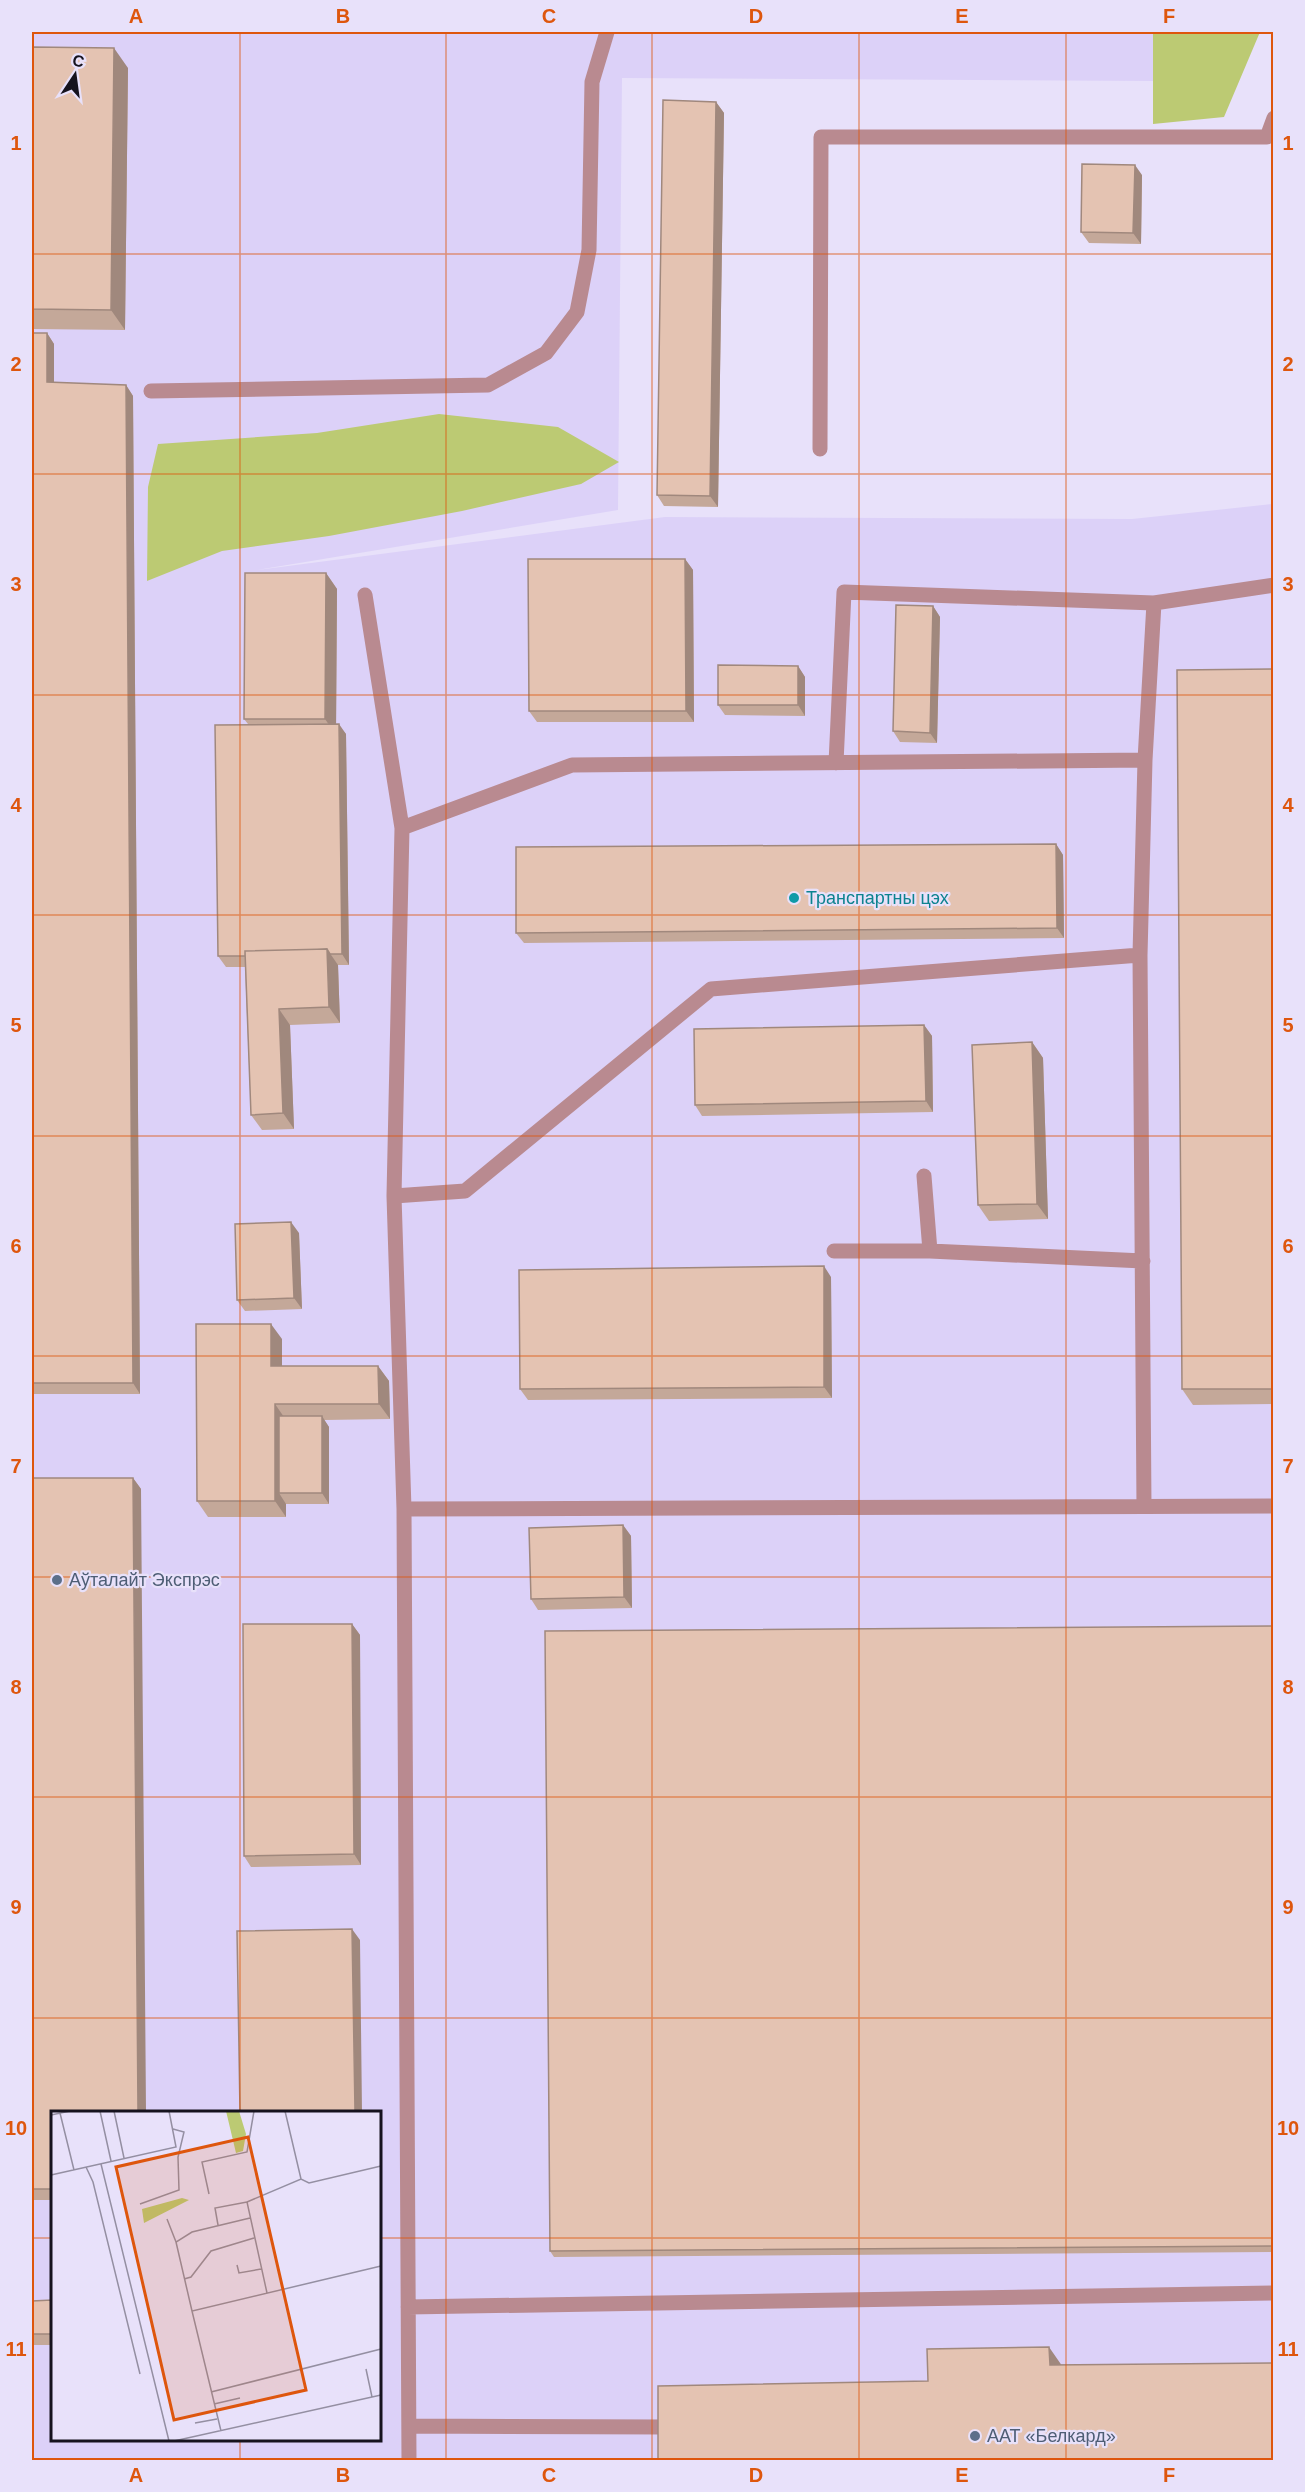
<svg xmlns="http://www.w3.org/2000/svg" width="1305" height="2492" font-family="Arial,sans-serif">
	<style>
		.built { fill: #dcd1f8; fill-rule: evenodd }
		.green { fill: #bcca73 }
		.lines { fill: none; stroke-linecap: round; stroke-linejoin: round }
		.minor { stroke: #b98a90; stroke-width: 15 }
		.wall { fill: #c4a899 }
		.shaded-wall { fill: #a0887d }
		.building { fill: #e4c3b2; stroke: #a0887d; stroke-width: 1.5 }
		.grid { fill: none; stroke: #de560d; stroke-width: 1.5; stroke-opacity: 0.55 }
		.culture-dot { fill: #0f9aa8; stroke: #e8e1fa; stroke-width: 2 }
		.service-dot { fill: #5c6f8a; stroke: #e8e1fa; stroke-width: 2 }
		.labels { text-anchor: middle; stroke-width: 4.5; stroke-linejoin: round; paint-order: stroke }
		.culture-label { font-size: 18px; fill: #0d838f; stroke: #e8e1fa; text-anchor: start }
		.service-label { font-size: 18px; fill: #4e5e75; stroke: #e8e1fa; text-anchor: start }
		.inset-road { fill: none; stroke: #948fa2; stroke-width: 1.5 }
		.view { fill: #de560d; fill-opacity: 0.15; stroke: #de560d; stroke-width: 3 }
		.inset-edge { fill: none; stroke: #16131e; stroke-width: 3 }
		.neatline { fill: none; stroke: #de560d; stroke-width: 2 }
		.grid-label { font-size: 20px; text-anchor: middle; font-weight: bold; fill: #de560d }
	</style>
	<rect width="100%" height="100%" fill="#e8e1fa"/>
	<path class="built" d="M32,32h1123l1,49 -534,-3 -4,432 -361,60 408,-53 467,2 141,-15v1956h-1241zM52,2112h328v328h-328z"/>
	<path class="green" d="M1153,32h107l-36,85 -71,7z
		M439,414l119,13 61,35 -38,22 -119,27 -133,25 -107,15 -75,30 1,-94 10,-43 159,-11z"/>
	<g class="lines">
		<path class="minor" d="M151,391l337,-6 58,-32 31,-41 12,-62 3,-168 15,-50
			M820,449l1,-312h446l7,-19
			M365,595l37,233
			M836,763l8,-171 310,11
			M924,1176l6,75 213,10
			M394,1196l71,-5 246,-202 429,-34
			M834,1251h96
			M1144,1506l-4,-551 5,-195 9,-157 120,-18
			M404,1509l-10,-313 8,-368 170,-63 573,-5
			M408,2307l866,-14
			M409,2426l256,1
			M409,2460l-5,-951 870,-3"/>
	</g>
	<path class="wall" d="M32,47l96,21 -3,262 -93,-1z
		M716,102l8,11 -6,394 -54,-1 -7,-11z
		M1142,175l-1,69 -52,-1 -8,-11z
		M32,333h15l7,11v39l72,2 7,11 7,998h-108z
		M685,559l8,11 1,152h-157l-8,-11z
		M326,573l11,16 -1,135 10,10 3,231h-11l2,58 -50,2 4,104 -32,1 -11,-15 -6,-148h-19l-8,-11 30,-232 -4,-5z
		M933,606l7,11 -3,126 -37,-1 -7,-11z
		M798,666l7,11v39l-80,-1 -7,-10z
		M1274,669v735l-81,1 -11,-16z
		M1056,844l7,11 1,83 -540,5 -8,-10z
		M924,1025l8,11 1,76 -231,4 -7,-11z
		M1032,1042l11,16 5,161 -59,2 -11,-16z
		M299,1233l3,76 -57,2 -8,-11z
		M831,1277l1,121 -304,2 -8,-11z
		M282,1339v27h96l11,15 1,38 -66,1 5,7v77h-43v13h-78l-11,-16z
		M32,1478h101l8,11 -89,623v88h-20z
		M623,1525l8,11 1,72 -94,2 -7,-11z
		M352,1624l8,11 1,230 -110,2 -7,-11z
		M1274,1626v626l-720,5 -4,-6z
		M52,2300v45h-20v-44z"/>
	<path class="shaded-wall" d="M114,48l14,20 -3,262 -14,-20z
		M716,102l8,11 -6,394 -8,-11z
		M1135,165l7,10 -1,69 -8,-11z
		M47,333l7,11v49l-7,-11z
		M126,385l7,11 7,998 -7,-11z
		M685,559l8,11 1,152 -8,-11z
		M326,573l11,16 -1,146 -11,-16z
		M933,606l7,11 -3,126 -7,-10z
		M798,666l7,11v39l-7,-11z
		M339,724l7,10 3,231 -7,-11z
		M1056,844l7,11 1,83 -7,-10z
		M327,949l11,16 2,58 -11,-16z
		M279,1009l11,16 4,104 -11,-16z
		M924,1025l8,11 1,76 -7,-11z
		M1032,1042l11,16 5,161 -11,-15z
		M291,1222l8,11 3,76 -8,-11z
		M824,1266l7,11 1,121 -8,-11z
		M271,1324l11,15v43l-11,-16z
		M378,1366l11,15 1,38 -11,-15z
		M275,1404l11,16 -7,73 7,11v13l-11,-16z
		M322,1416l7,11v77l-7,-11z
		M133,1478l8,11 5,623h-8z
		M623,1525l8,11 1,72 -8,-11z
		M352,1624l8,11 1,230 -7,-11z
		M352,1929l8,11 2,172h-7z
		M1049,2347l18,26 -17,-8z"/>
	<path class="building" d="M32,47l82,1 -3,262 -79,-1z
		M663,100l53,2 -6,394 -53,-1z
		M1082,164l53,1 -2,68 -52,-1z
		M32,333h15v49l79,3 7,998h-101z
		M528,559h157l1,152h-157z
		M245,573h81l-1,146h-81z
		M896,605l37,1 -3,127 -37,-2z
		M718,665l80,1v39h-80z
		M1274,669v720h-92l-5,-719z
		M339,724l3,230h-12l-3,-5 -82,2v5h-27l-3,-231z
		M1056,844l1,84 -541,5v-86z
		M327,949l2,58 -50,2 4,104 -32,2 -6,-164z
		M924,1025l2,76 -231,4 -1,-76z
		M1032,1042l5,162 -59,1 -6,-160z
		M291,1222l3,76 -57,2 -2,-76z
		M824,1266v121l-304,2 -1,-119z
		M196,1324h75v42h107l1,38h-104v97h-78z
		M279,1416h43v77h-43z
		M32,1478h101l5,634h-86v77h-20z
		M623,1525l1,72 -93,2 -2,-71z
		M243,1624h109l2,230 -110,2z
		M1274,1626v620l-724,5 -5,-620z
		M352,1929l3,183h-115l-3,-181z
		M52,2300v34h-20v-33z
		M1049,2347l1,18 224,-2v97h-616v-74l270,-5 -1,-32z"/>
	<path class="grid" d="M240,32v2080M446,32v2428M652,32v2428M859,32v2428M1066,32v2428M32,254h1242M32,474h1242M32,695h1242M32,915h1242M32,1136h1242M32,1356h1242M32,1577h1242M32,1797h1242M32,2018h1242M32,2238h20M380,2238h894M240,2440v20"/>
	<circle class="culture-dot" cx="794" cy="898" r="6"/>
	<g class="service-dot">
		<circle cx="57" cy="1580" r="6"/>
		<circle cx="975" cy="2436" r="6"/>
	</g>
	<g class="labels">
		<g class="culture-label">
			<text x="806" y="904">Транспартны цэх</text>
		</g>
		<g class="service-label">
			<text x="69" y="1586">Аўталайт Экспрэс</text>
			<text x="987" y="2442">ААТ «Белкард»</text>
		</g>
	</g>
	<g transform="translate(51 2111)">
		<rect width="330" height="330" fill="#e8e1fa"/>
		<path d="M175,0h13l7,23 -3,17 -7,2zM131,87l7,2 -45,23 -2,-14z" fill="#bcca73"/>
		<path class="inset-road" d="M49,0l11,50M63,0l10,47M234,0l16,68M9,2l14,57M0,4l19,-4M50,53l68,277M35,56l7,15 47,192M0,64l125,-28 -7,-36M158,83l-7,-32 45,-10 7,-41M89,93l39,-14 -1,-33 6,-25 -11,-3M116,108l9,23M167,114l-3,-17 32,-6M186,154l2,8 22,-4M133,168l7,-2 20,-26 43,-13M216,182l-20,-91 54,-23 8,4 72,-17M141,200l-16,-69 16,-10 58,-14M315,258l6,28M160,281l170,-43M163,293l26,-6M144,312l22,-4M170,320l-29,-120 189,-45M123,330l207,-46"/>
		<path class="view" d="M197,26l58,253 -132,30 -58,-253z"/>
		<rect width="330" height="330" class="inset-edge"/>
	</g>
	<rect width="1305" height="2492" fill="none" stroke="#e8e1fa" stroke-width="66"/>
	<g transform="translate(75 75) rotate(13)" stroke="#e8e1fa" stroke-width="4.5" paint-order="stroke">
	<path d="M0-4.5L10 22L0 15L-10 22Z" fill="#16131e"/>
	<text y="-9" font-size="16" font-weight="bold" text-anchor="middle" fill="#16131e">С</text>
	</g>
	<rect x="33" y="33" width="1239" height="2426" class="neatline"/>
	<g class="grid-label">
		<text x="136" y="23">A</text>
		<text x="343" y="23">B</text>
		<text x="549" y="23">C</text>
		<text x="756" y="23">D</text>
		<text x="962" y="23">E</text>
		<text x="1169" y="23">F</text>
		<text x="16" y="150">1</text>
		<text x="1288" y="150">1</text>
		<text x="16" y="371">2</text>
		<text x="1288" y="371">2</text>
		<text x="16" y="591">3</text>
		<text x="1288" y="591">3</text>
		<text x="16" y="812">4</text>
		<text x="1288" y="812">4</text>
		<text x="16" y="1032">5</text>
		<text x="1288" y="1032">5</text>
		<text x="16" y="1253">6</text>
		<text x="1288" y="1253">6</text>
		<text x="16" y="1473">7</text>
		<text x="1288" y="1473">7</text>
		<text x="16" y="1694">8</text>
		<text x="1288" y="1694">8</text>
		<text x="16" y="1914">9</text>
		<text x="1288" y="1914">9</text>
		<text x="16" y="2135">10</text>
		<text x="1288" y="2135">10</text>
		<text x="16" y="2356">11</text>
		<text x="1288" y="2356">11</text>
		<text x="136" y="2482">A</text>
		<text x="343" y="2482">B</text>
		<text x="549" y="2482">C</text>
		<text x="756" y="2482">D</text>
		<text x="962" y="2482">E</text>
		<text x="1169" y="2482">F</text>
	</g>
</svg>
